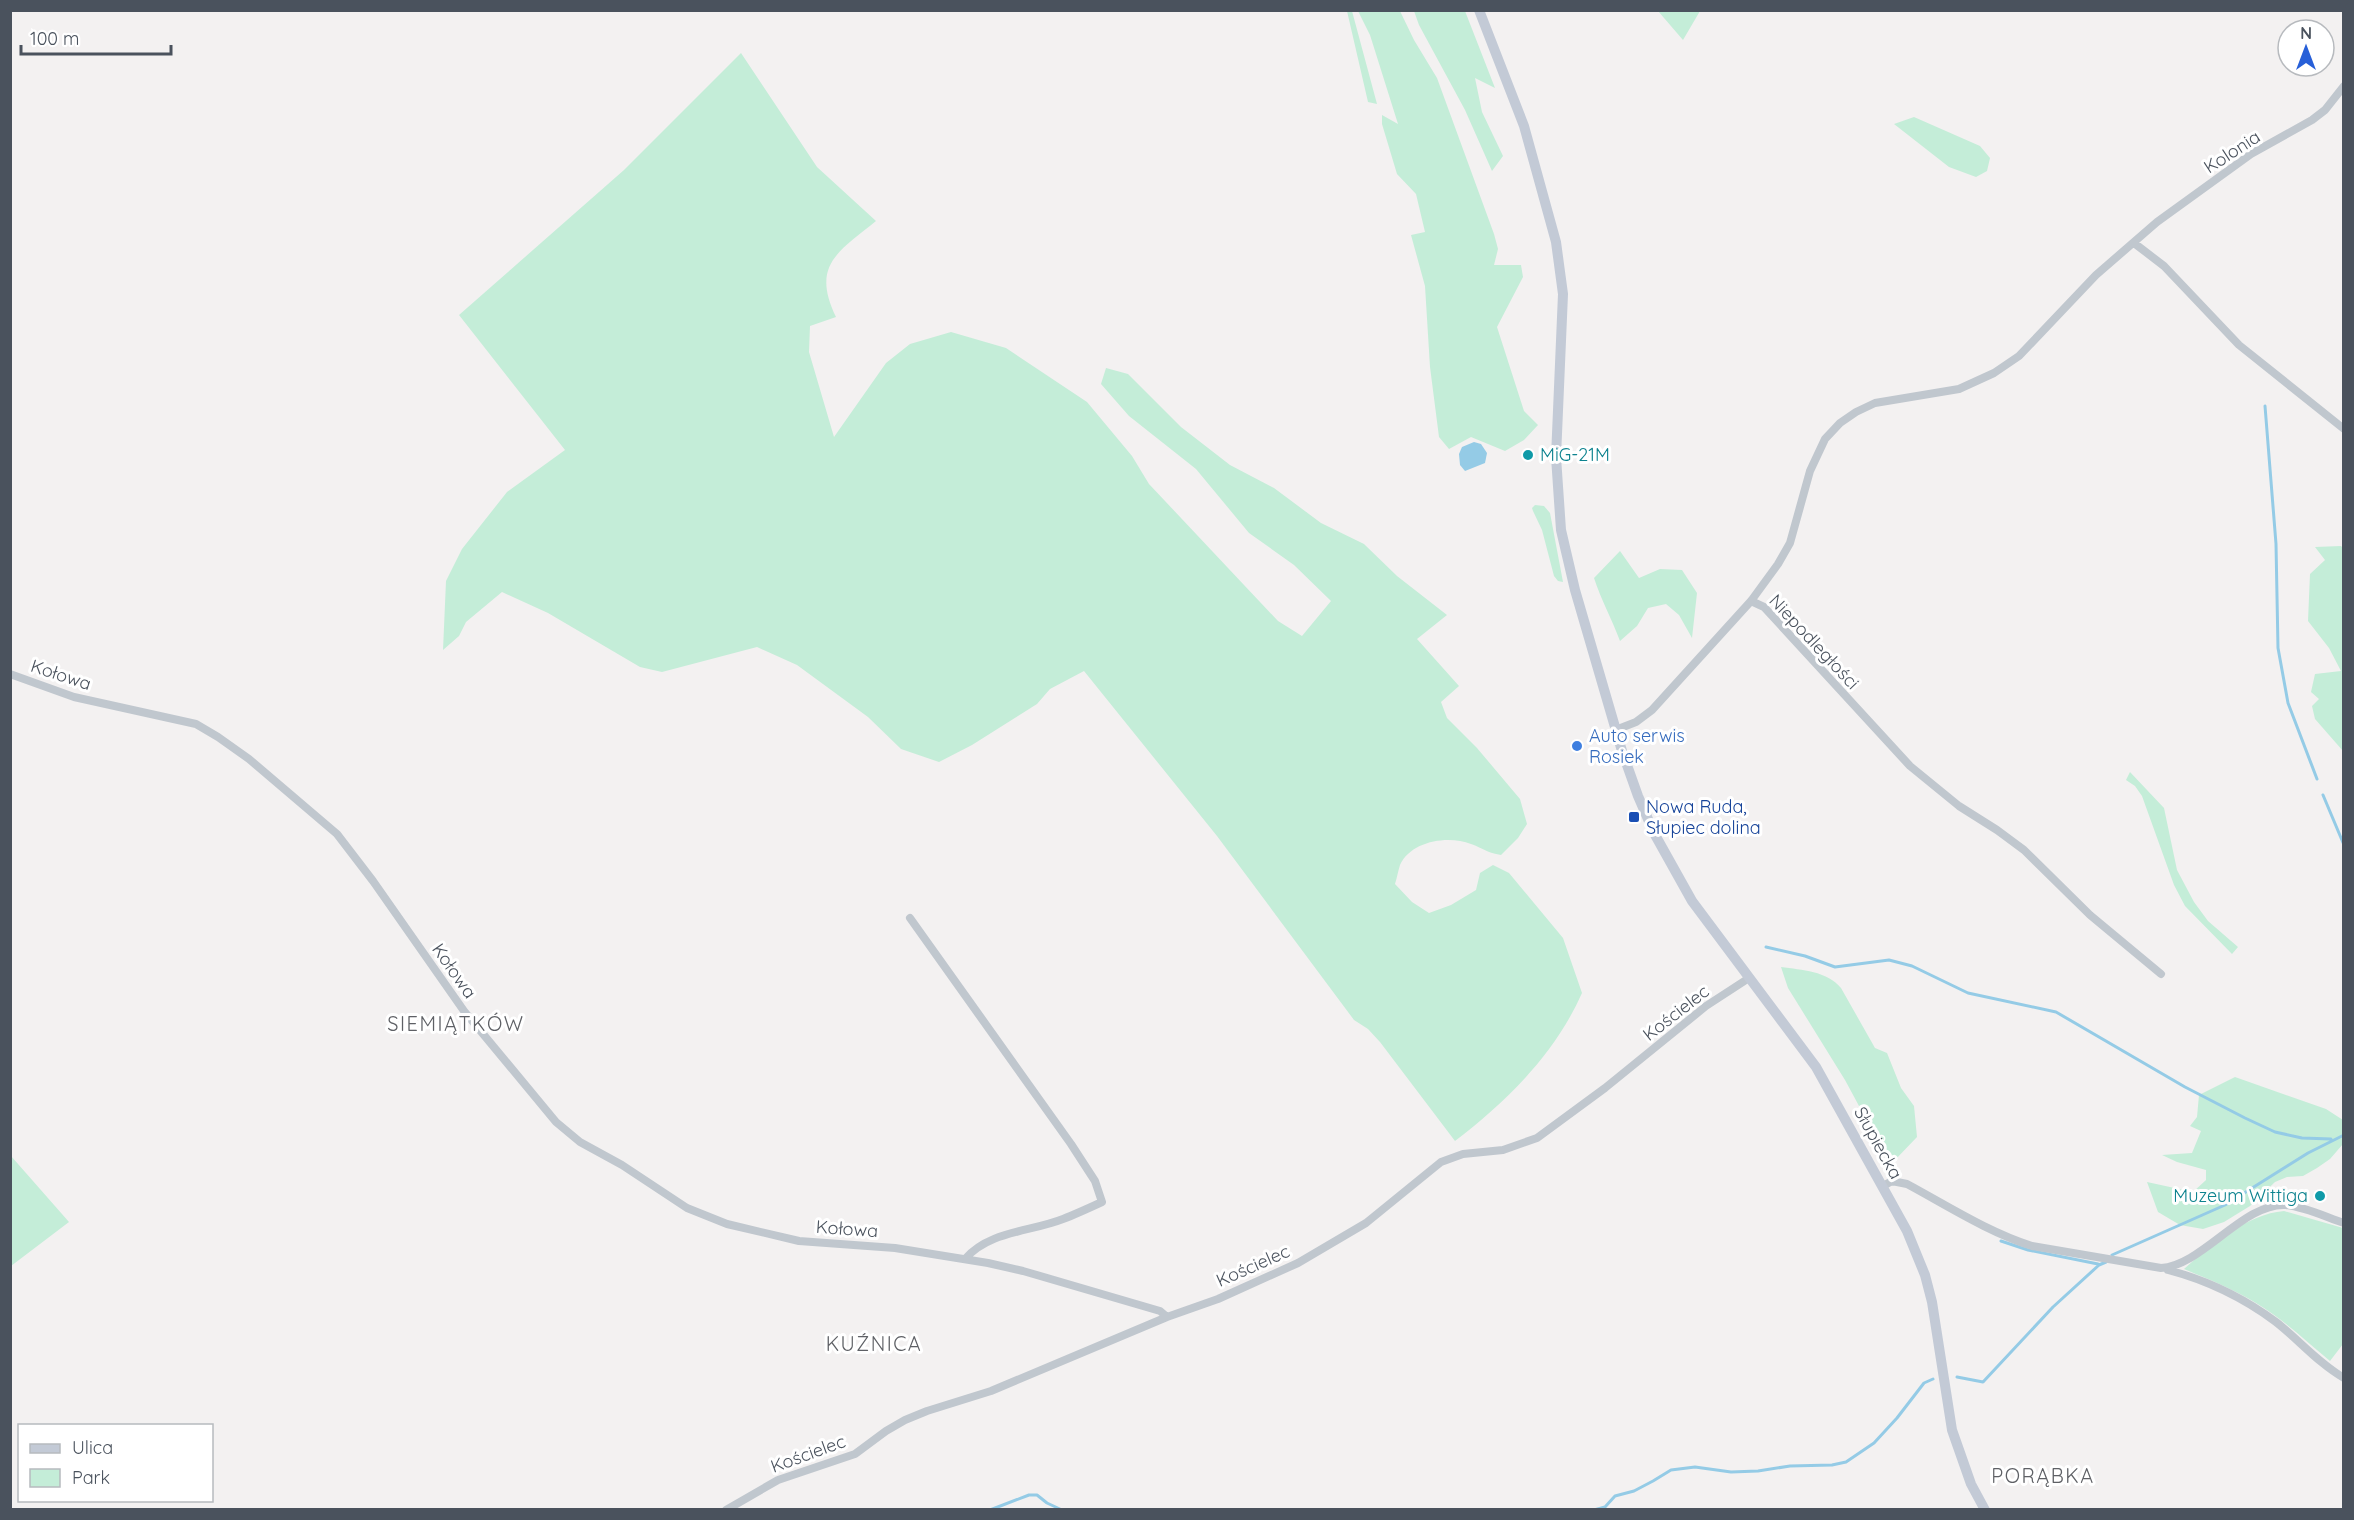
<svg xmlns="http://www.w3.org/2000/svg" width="2354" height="1520" font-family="Quicksand,sans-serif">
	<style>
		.green { fill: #c4edd8 }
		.water { fill: #94cbe6 }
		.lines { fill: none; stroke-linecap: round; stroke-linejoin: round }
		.stream { stroke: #94cbe6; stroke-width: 3 }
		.minor { stroke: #c0c7ce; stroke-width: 8 }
		.secondary { stroke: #c3cad6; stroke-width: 10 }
		.culture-dot { fill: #0f9aa8; stroke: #fff; stroke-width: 2 }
		.shop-dot { fill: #3f7fe0; stroke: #fff; stroke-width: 2 }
		.transit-dot { fill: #1a4fb4; stroke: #fff; stroke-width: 2 }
		.labels { text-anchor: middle; stroke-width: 6; stroke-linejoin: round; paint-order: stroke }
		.street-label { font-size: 18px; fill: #4a525d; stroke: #fff }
		.culture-label { font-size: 18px; fill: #0d838f; stroke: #fff; text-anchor: start }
		.shop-label { font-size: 18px; fill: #366cbe; stroke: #fff; text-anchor: start }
		.transit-label { font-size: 18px; fill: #164399; stroke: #fff; text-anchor: start }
		.neighbourhood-label { font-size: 20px; letter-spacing: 1.5px; fill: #5e6065; stroke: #fff }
	</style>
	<rect width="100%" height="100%" fill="#f3f1f1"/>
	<path class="green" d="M1347,11h5l25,93 -9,-2z
		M1358,11h42l14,29 23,38 57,156 4,15 -4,16h27l2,12 -26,50 27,84 14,14 -14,15 -19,11 -34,-14 -22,12 -10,-12 -9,-70 -5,-81 -14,-51 14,-3 -9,-38 -19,-20 -15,-50v-9l16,9 -28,-89z
		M1414,11h51l30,77 -20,-10 7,34 21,44 -11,15 -27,-61 -46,-85z
		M1658,11h42l-17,29z
		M741,53l76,114 59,54c-38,31 -65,44 -40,96l-26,9 -1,26 25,85 52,-74 24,-19 41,-12 55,16 81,54 45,54 17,28 129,137 24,15 29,-35 -37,-36 -45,-32 -53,-64 -67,-53 -28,-32 5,-16 22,6 53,53 49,38 44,23 47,35 43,21 33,32 50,39 -30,24 42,47 -18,16 6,16 30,30 43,51 7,25 -9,14 -17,17c-14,-2 -18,-7 -30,-11 -23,-9 -60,-3 -71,21 -2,6 -3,13 -5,19l17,18 17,11 22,-8 25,-15 4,-17 13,-8 16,8 54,65 19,55c-27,61 -75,108 -127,148l-75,-99 -12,-13 -14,-9 -137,-184 -133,-165 -34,18 -13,15 -65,41 -33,17 -38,-13 -33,-32 -71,-52 -40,-18 -95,25 -22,-5 -92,-54 -46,-21 -36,30 -7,14 -16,14 3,-69 16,-32 45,-57 58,-42 -106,-135 165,-145z
		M1914,117l66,29 10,12 -3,13 -11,6 -27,-10 -55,-43z
		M1535,505l9,1 6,7 13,69 -5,-1 -4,-5 -12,-46 -9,-19 -1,-3z
		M2341,546l3,3 -1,202 -28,-32 -3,-13 7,-7 -8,-7 4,-18 26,-3 -12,-23 -21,-27 2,-47 15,-14 -10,-13z
		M1620,551l19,27 21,-9 22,1 15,23 -5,45 -13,-23 -13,-11 -18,4 -11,18 -17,15c-8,-22 -19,-41 -26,-63z
		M2130,772l34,36 13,62 17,32 14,19 30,26 -6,7 -47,-48 -11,-21 -32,-89 -7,-10 -9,-6z
		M1781,967c21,3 46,4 60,21l34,60 12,5 14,35 13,18 3,31 -23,24 -8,-5 -41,-76 -57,-92z
		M2235,1077l91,32 17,11v24l-13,15 -13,9 -14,8 -16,1 -12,5 -25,24 -26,16 -21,7 -23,-4 -22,-13 -11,-30 46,10 13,-12v-10l-29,-8 -15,-7 30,-2 9,-22 -11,-5 7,-9 2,-22z
		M11,1156l58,66 -58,44h-1z
		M2284,1211l59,17v116l-13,17c-24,-20 -47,-42 -74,-58 -23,-14 -48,-24 -72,-34 27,-24 63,-55 100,-58z"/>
	<path class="water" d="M1474,442l7,2 6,9 -2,10 -20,8 -5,-6 -1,-11 3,-7z"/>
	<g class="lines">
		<path class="stream" d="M2265,406l11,138 2,104 10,55 29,76
			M2323,795l21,50
			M1766,947l39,9 30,11 54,-7 23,6 56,27 88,19 129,75 60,31 30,14 27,6 29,1
			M2001,1241l27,9 70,14
			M2112,1255l113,-50 83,-52 36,-18
			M1957,1377l26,5 70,-75 46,-42 7,-3
			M990,1510l39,-15h8l10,8 15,7
			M1594,1510l11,-3 10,-11 19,-5 19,-10 18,-11 24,-3 36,5 27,-1 32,-5 42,-1 14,-3 28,-19 23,-25 27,-35 9,-4"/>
		<path class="minor" d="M2134,243l30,23 75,79 105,84
			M1751,601l13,6 146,159 49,40 38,24 27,20 66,65 71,59
			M10,674l64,23 122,27 22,13 31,22 88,75 36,47 91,130 92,111 24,20 42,23 65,43 40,16 72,17 96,7 93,15 35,8 137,40 7,6
			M1618,729l18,-7 16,-12 99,-109 27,-37 12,-21 20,-72 15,-32 15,-16 16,-11 19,-9 84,-14 35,-16 25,-17 77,-81 61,-53 94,-68 61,-34 13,-10 19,-24
			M910,918l161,226 24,37 7,21c-13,6 -26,12 -39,17 -33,13 -74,12 -98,40
			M1883,1186l9,-5 15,3c41,22 81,48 125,62l129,22c41,-2 83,-66 125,-63 19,2 40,12 58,18
			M2168,1270c38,10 77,29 108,52 23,18 42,41 68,56
			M726,1510l52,-30 77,-26 31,-23 19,-11 22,-9 64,-20 176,-74 51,-18 80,-36 68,-40 75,-61 22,-8 40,-4 34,-12 68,-50 101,-82 43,-28"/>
		<path class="secondary" d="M1479,10l45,116 32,116 7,52 -7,163 5,73 14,60 47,161 16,45 16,37 38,68 124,166 91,164 18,44 7,27 20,128 19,54 14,26"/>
	</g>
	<g class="culture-dot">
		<circle cx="1528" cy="455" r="6"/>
		<circle cx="2320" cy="1196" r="6"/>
	</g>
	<circle class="shop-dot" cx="1577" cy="746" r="6"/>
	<rect class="transit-dot" x="1628" y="811" width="12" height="12" rx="3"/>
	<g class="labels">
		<g class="street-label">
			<text transform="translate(2232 152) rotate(-33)" y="6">Kolonia</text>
			<text transform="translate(1814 642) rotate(47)" y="6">Niepodległości</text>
			<text transform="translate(61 675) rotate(18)" y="6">Kołowa</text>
			<text transform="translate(454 971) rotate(55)" y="6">Kołowa</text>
			<text transform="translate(1676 1013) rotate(-38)" y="6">Kościelec</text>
			<text transform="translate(1878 1143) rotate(61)" y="6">Słupiecka</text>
			<text transform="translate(847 1229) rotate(4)" y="6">Kołowa</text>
			<text transform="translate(1253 1266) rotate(-24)" y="6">Kościelec</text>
			<text transform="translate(808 1454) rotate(-20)" y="6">Kościelec</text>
		</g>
		<g class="culture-label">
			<text x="1540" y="461">MiG-21M</text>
			<text x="2308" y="1202" text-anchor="end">Muzeum Wittiga</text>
		</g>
		<g class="shop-label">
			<text x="1589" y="742">Auto serwis<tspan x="1589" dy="21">Rosiek</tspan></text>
		</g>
		<g class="transit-label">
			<text x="1646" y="813">Nowa Ruda,<tspan x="1646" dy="21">Słupiec dolina</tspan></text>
		</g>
		<g class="neighbourhood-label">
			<text x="456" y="1031">SIEMIĄTKÓW</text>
			<text x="874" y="1351">KUŹNICA</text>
			<text x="2043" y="1483">PORĄBKA</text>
		</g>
	</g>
	<rect width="2354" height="1520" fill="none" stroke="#4a525d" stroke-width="24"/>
	<rect x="18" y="1424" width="195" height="78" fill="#ffffff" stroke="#b7babe" stroke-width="1.5"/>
	<rect x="30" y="1444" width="30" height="9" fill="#c3cad6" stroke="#b7babe" stroke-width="1.5"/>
	<text x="72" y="1454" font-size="18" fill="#4a525d">Ulica</text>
	<rect x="30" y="1469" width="30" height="18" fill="#c4edd8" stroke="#b7babe" stroke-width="1.5"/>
	<text x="72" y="1484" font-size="18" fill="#4a525d">Park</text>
	<g transform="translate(2306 48)"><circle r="28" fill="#ffffff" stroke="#b7babe" stroke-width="1.5"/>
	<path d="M0-4.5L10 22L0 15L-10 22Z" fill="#275fd8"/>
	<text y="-9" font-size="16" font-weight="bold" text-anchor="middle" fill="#4a525d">N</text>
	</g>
	<path d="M21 45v9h150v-9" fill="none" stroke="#4a525d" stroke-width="3"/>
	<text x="30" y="45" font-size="18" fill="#4a525d" stroke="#ffffff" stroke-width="4.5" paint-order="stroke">100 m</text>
</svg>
